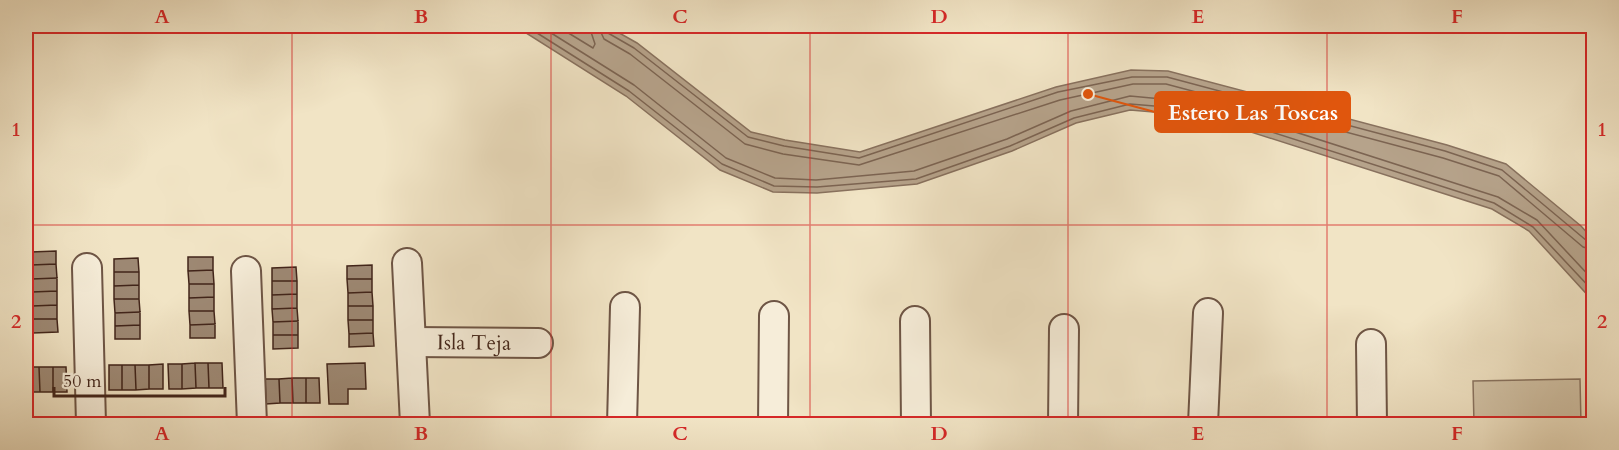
<svg xmlns="http://www.w3.org/2000/svg" width="1619" height="450" font-family="Cardo,serif">
	<style>
		.green { fill: #d3c4a8; stroke: #8a7461; stroke-width: 1.5 }
		.water { fill: #b6a38b; stroke: #88715e; stroke-width: 1.5 }
		.lines { fill: none; stroke-linecap: round; stroke-linejoin: round }
		.shore { stroke: #7c6452; stroke-width: 1.5 }
		.building { fill: #9d8873; stroke: #42251a; stroke-width: 1.5 }
		.minor-casing { stroke: #6e5545; stroke-width: 32 }
		.minor { stroke: #f6edd9; stroke-width: 28 }
		.grid { fill: none; stroke: #d62828; stroke-width: 1.5; stroke-opacity: 0.55 }
		.labels { text-anchor: middle; stroke-width: 4.5; stroke-linejoin: round; paint-order: stroke }
		.street-label { font-size: 21px; fill: #42251a; stroke: #f6edd9 }
		.leader { fill: none; stroke: #e0560d; stroke-width: 2 }
		.callout-dot { fill: #e0560d; stroke: #f6edd9; stroke-width: 2 }
		.callout { fill: #e0560d; stroke: #e0560d; stroke-width: 2 }
		.callout-label { font-size: 22px; text-anchor: middle; font-weight: bold; fill: #fff }
		.neatline { fill: none; stroke: #d62828; stroke-width: 2 }
		.grid-label { font-size: 20px; text-anchor: middle; font-weight: bold; fill: #d62828 }
	</style>
	<rect width="100%" height="100%" fill="#f1e4c5"/>
	<filter id="stains"><feTurbulence type="fractalNoise" baseFrequency=".00333" numOctaves="4"/><feColorMatrix values="0 0 0 0 .2 0 0 0 0 .09 0 0 0 0 .02 0 0 0 .5 -.17"/></filter>
	<radialGradient id="worn" r=".72"><stop offset=".6" stop-color="#630" stop-opacity="0"/><stop offset="1" stop-color="#630" stop-opacity=".3"/></radialGradient>
	<path class="green" d="M1580,379l1,45h-107l-1,-43z"/>
	<path class="water" d="M515,26h92l30,17 114,89 34,8 75,12 196,-65 75,-17 37,1 279,74 59,19 75,62 12,13v62l-64,-70 -37,-22 -291,-93 -71,-6 -54,13 -64,28 -95,33 -100,9 -44,-1 -53,-22 -94,-74z"/>
	<g class="lines">
		<path class="shore" d="M526,26l103,65 93,73 52,22 43,1 99,-8 94,-33 64,-28 56,-14 73,6 291,93 39,24 61,65
			M540,26l94,59 92,73 49,20 41,2 98,-9 93,-32 64,-28 59,-15 75,7 293,94 39,23 57,61
			M557,26l36,22 2,-4 -6,-18
			M598,26l6,13 26,15 115,90 38,10 76,11 201,-65 73,-16h33l277,74 56,18 84,71 11,3
			M606,26l2,7 26,15 114,89 36,9 75,12 199,-66 74,-15h35l278,74 57,19 85,71 7,2"/>
	</g>
	<path class="building" d="M56,251v13l-25,1v-13z
		M188,257h25v13l-25,1z
		M138,258l1,14h-25v-13z
		M56,264l1,14 -25,1 -1,-14z
		M372,265v14h-25v-13z
		M296,267l1,14h-25v-13z
		M213,270l1,14h-25l-1,-13z
		M114,272h25v13l-25,1z
		M57,278v13l-25,1v-13z
		M347,279h25v13l-24,1z
		M272,281h25v13l-25,1z
		M189,284h25v13l-25,1z
		M139,285v14h-25v-13z
		M57,291v14l-25,1v-14z
		M372,292l1,14h-25v-13z
		M297,294v14l-25,1v-14z
		M214,297v14h-25v-13z
		M114,299h25l1,13 -25,1z
		M57,305v14h-24l-1,-13z
		M348,306h25v14h-25z
		M297,308l1,13 -25,1 -1,-13z
		M189,311h25l1,13 -25,1z
		M140,312v13l-25,1v-13z
		M33,319h24l1,13 -25,1z
		M348,320h25v13l-24,1z
		M298,321v14h-25v-13z
		M215,324v14h-25v-13z
		M140,325v14h-25v-13z
		M373,333l1,13 -25,1v-13z
		M273,335h25v13l-25,1z
		M195,363l1,25 -14,1v-25z
		M195,363h13l1,25h-13z
		M208,363h14l1,25h-14z
		M365,363l1,26h-18v15h-19l-2,-40z
		M163,364v25h-14v-24z
		M168,364h14v25h-13z
		M109,365h13v25h-13z
		M122,365h13l1,25h-14z
		M135,365h14v24l-13,1z
		M26,367h13l1,25h-14z
		M39,367h14v25h-13z
		M53,367h13l1,25h-14z
		M292,378l1,25h-13l-1,-24z
		M292,378h14v25h-13z
		M306,378h13l1,25h-14z
		M265,379h14l1,24 -14,1z"/>
	<g class="lines">
		<defs>
			<g id="minor">
				<path d="M407,263l8,161"/>
				<path d="M87,268l4,156"/>
				<path d="M246,271l6,153"/>
				<path d="M915,321l1,103"/>
				<path id="s1" d="M411,342l127,1"/>
				<path d="M1371,344l1,80"/>
				<path d="M622,424l3,-117"/>
				<path d="M773,424l1,-108"/>
				<path d="M1063,424l1,-95"/>
				<path d="M1203,424l5,-111"/>
			</g>
		</defs>
		<use href="#minor" class="minor-casing"/>
		<use href="#minor" class="minor"/>
	</g>
	<path class="grid" d="M292,26v398M551,26v398M810,26v398M1068,26v398M1327,26v398M26,225h1568"/>
	<g class="labels">
		<g class="street-label">
			<text dy="7" stroke="none"><textPath href="#s1" startOffset="63">Isla Teja</textPath></text>
		</g>
	</g>
	<path class="leader" d="M1088 94L1155 112"/>
	<circle class="callout-dot" cx="1088" cy="94" r="6"/>
	<rect class="callout" x="1155" y="92" width="195" height="40" rx="6"/>
	<g class="callout-label">
		<text x="1253" y="120">Estero Las Toscas</text>
	</g>
	<rect width="1619" height="450" fill="none" stroke="#f1e4c5" stroke-width="66"/>
	<path d="M54 387v9h171v-9" fill="none" stroke="#42251a" stroke-width="3"/>
	<text x="63" y="387" font-size="18" fill="#42251a" stroke="#f6edd9" stroke-width="4.5" paint-order="stroke">50 m</text>
	<rect x="33" y="33" width="1553" height="384" class="neatline"/>
	<g class="grid-label">
		<text x="162" y="23">A</text>
		<text x="421" y="23">B</text>
		<text x="680" y="23">C</text>
		<text x="939" y="23">D</text>
		<text x="1198" y="23">E</text>
		<text x="1457" y="23">F</text>
		<text x="16" y="136">1</text>
		<text x="1602" y="136">1</text>
		<text x="16" y="328">2</text>
		<text x="1602" y="328">2</text>
		<text x="162" y="440">A</text>
		<text x="421" y="440">B</text>
		<text x="680" y="440">C</text>
		<text x="939" y="440">D</text>
		<text x="1198" y="440">E</text>
		<text x="1457" y="440">F</text>
	</g>
	<rect width="100%" height="100%" filter="url(#stains)"/>
	<rect width="100%" height="100%" fill="url(#worn)"/>
</svg>
